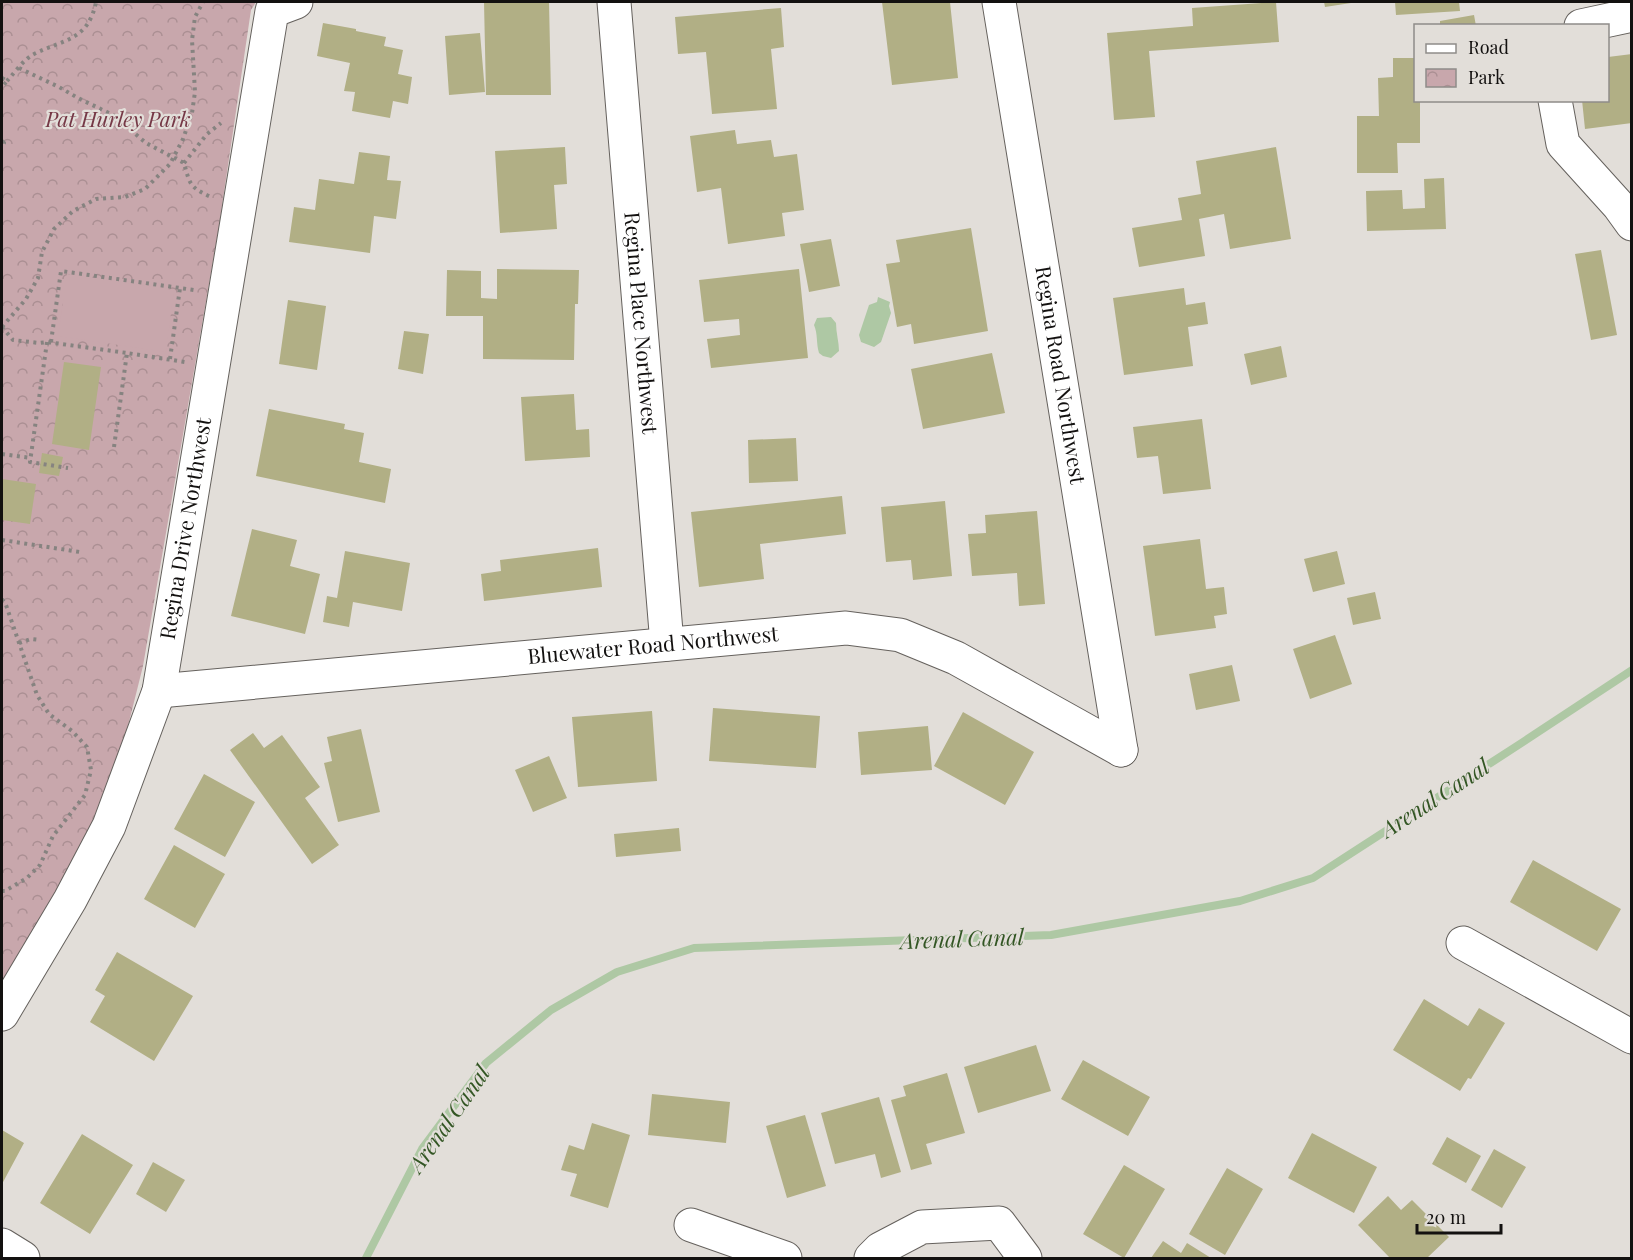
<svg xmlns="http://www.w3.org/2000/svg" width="1633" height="1260" font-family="'Playfair Display',serif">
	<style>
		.park { fill: url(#park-crowns) }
		.pitch { fill: #c8a7ac }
		.water { fill: #aec8a4 }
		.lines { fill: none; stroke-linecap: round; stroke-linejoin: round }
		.stream { stroke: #aec8a4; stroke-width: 8 }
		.building { fill: #b1af85 }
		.minor-casing { stroke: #65615d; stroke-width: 35 }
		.path { stroke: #868380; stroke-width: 4; stroke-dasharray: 3 4.5; stroke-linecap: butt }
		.minor { stroke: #fff; stroke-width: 33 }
		.labels { text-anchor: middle; stroke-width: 4.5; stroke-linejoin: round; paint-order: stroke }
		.park-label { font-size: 21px; font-style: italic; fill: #753846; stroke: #e2ded9 }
		.street-label { font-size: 21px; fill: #131110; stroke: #e2ded9 }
		.water-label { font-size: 22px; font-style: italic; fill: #335624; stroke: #e2ded9 }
	</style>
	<defs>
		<pattern id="park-crowns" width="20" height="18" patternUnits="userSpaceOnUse" patternTransform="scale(1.5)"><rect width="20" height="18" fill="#c8a7ac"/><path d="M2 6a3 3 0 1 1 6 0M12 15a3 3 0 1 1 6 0" fill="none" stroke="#ab8f93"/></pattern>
	</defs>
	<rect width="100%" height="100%" fill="#e2ded9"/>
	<path class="park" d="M2,2h254l-5,8 -32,216 -76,440 -19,76 -47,121 -75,118z"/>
	<path class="pitch" d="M67,274l107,16 -8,62 -108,-16z"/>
	<path class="water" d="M878,297l12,5 -1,4 2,7 -10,29 -7,5 -13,-5 -2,-7 10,-30 8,-3z
		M831,317l5,6c0,10 3,19 3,28l-8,7 -8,-2 -4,-3c-3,-10 -1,-19 -5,-28l3,-7z"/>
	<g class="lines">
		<path class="stream" d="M366,1258l56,-109 64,-86 65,-53 66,-38 77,-24 357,-13 189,-34 73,-23 210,-136 109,-72"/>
	</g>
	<path class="building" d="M484,2h65l2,93h-65z
		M882,2h68l8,76 -66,7z
		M1276,2l3,40 -130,9 6,66 -41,3 -7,-87 86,-7 -1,-18z
		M1324,2h27v1l-26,4z
		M1395,2h64l1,9 -64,4z
		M781,8l3,39 -13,2 6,60 -65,5 -6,-62 -28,2 -3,-37z
		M1474,15l2,11h-36v-5z
		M323,23l33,6v2l30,6 -2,9 19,4 -5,24 14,3 -4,27 -15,-3 -3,17 -38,-7 3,-19 -11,-1 6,-28 -33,-7z
		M480,33l5,59 -36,3 -4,-59z
		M1632,54v69l-47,6 -3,-29h26v-43z
		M1393,58h23v42h4v43h-23l1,30h-41v-57h22l-1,-38 15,-1z
		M735,130l2,14 34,-4 3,17 23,-3 7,56 -22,3 3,23 -57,8 -7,-56 -24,4 -7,-56z
		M565,147l2,37 -13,1 3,44 -57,4 -5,-82z
		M1276,147l15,92 -61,10 -6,-35 -25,5 6,37 -66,11 -7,-39 50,-8 -4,-22 23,-4 -5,-33z
		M359,152l31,4 -3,24 14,1 -5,38 -22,-3 -4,37 -81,-11 5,-35 21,3 4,-31 35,5z
		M1444,178l2,51 -79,2 -1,-40 36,-1 1,19 22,-1 -1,-29z
		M971,228l17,103 -74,13 -3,-20 -14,3 -11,-63 14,-2 -4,-22z
		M831,239l9,47 -31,6 -9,-48z
		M1601,250l16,85 -26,5 -16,-86z
		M497,269l82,1 -1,34h-3l-1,56 -91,-1v-43h-37l1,-46 34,1v27l16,1z
		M799,269l9,89 -97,10 -4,-29 33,-4 -1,-16 -35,3 -5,-42z
		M1184,288l2,17 19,-3 3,22 -20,3 5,39 -69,9 -11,-77z
		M288,300l38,6 -9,64 -38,-6z
		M404,331l25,3 -6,40 -25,-5z
		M1281,346l6,31 -36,8 -7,-31z
		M992,353l13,60 -82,16 -12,-60z
		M64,362l37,5 -12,83 -37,-6z
		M574,394l2,36 13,-1 1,28 -65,4 -4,-64z
		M269,409l76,15 -1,5 20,4 -5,29 32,7 -6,34 -129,-27z
		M1202,419l9,70 -48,5 -5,-38 -21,2 -4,-31z
		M796,438l2,43 -49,2 -1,-43z
		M42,453l21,4 -4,19 -20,-3z
		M2,479l34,5 -6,40 -28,-4z
		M842,496l4,38 -86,10 4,35 -65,8 -8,-75z
		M945,501l7,75 -39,4 -2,-20 -25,2 -5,-55z
		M1037,511l8,93 -26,2 -2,-33 -45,3 -4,-42 18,-1 -1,-18z
		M252,529l45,11 -7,26 30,8 -15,60 -74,-18z
		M1200,539l6,50 18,-2 3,27 -13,2 2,12 -61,8 -12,-90z
		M598,548l4,39 -118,14 -3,-27 20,-3 -1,-11z
		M345,551l65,12 -8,48 -49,-9 -4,25 -26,-5 4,-26 10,2z
		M1337,551l8,33 -32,8 -9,-33z
		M1375,592l6,27 -28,6 -6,-27z
		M1335,635l17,49 -42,15 -17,-50z
		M1232,665l8,36 -44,9 -7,-36z
		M713,708l107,8 -4,52 -107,-7z
		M652,711l5,70 -79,6 -6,-70z
		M963,712l71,40 -29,53 -71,-39z
		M928,726l4,44 -71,5 -3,-43z
		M361,729l19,83 -42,10 -14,-59 8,-2 -5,-24z
		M253,733l11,15 18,-13 38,52 -15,11 34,47 -27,19 -82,-114z
		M549,756l18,42 -34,14 -18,-42z
		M204,774l51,28 -30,55 -51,-28z
		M679,828l2,23 -65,6 -2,-23z
		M174,845l51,29 -30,54 -51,-29z
		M1533,860l88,49 -24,42 -87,-49z
		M117,952l76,44 -39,65 -64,-39 15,-26 -10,-6z
		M1424,999l44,27 11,-18 26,15 -34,56 -3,-1 -8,13 -67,-41z
		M1036,1045l15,46 -73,22 -14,-46z
		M1083,1060l67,37 -22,39 -67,-37z
		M947,1073l18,60 -39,11 6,20 -21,6 -20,-70 15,-4 -3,-10z
		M652,1094l78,8 -4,41 -78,-8z
		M879,1097l22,75 -20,6 -6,-24 -40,10 -14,-51z
		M805,1115l21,71 -39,12 -21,-72z
		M592,1123l38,12 -22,73 -38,-12 7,-22 -16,-4 8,-25 15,5z
		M2,1130l22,13 -22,41z
		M1312,1133l65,34 -23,46 -66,-35z
		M82,1134l51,31 -43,69 -50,-31z
		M1447,1137l34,19 -15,27 -34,-19z
		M1494,1149l32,18 -24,41 -31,-18z
		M153,1162l32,18 -19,32 -30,-18z
		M1124,1165l41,24 -41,69 -41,-24z
		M1227,1168l36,21 -38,66 -36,-21z
		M1388,1196l13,14 11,-10 37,37 -22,21h-37l-32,-33z
		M1163,1241l18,12 6,-10 24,15h-60z"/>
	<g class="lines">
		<defs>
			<g id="minor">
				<path id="s1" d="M614,2l53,642"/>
				<path id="s2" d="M999,2l122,748"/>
				<path d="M1581,26l51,-11"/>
				<path d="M1555,100l8,44 56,62 13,18"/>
				<path id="s3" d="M159,691l687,-63 54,7 56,23 165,92"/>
				<path d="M1463,943l169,94"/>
				<path id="s4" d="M2,1014l68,-114 39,-74 50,-135 113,-680 24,-9"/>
				<path d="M691,1225l94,33"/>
				<path d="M2,1245l21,13"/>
				<path d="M871,1258l9,-9 42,-22 77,-4 26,35"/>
			</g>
		</defs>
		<use href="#minor" class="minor-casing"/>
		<path class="path" d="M19,68l40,19 19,11 35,17 33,28 38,20c6,21 5,24 27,34
			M2,78l5,3 -5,6
			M7,81c8,-9 17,-22 27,-27 30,-15 54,-13 62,-52
			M2,141l2,2 -2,2
			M184,163l23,-29 14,-11
			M2,327l24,-28 12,-21 4,-26 12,-23 19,-18 23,-12 29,-2 20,-8 25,-25 13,-25 9,-26 3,-21 -3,-52 3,-23 8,-15
			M2,327l11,13 26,3 8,-1 80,11
			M47,342l-17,120 38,6
			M51,342l10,-71 133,19
			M170,359l10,-71
			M114,447l13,-94 58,9
			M2,454l29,4
			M2,540l78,12
			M2,599l4,6 31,90 12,19 23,17 15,16 4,23 -6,25 -32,41 -13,29 -13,13 -22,13h-3
			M19,643l12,-4 9,1"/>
		<use href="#minor" class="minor"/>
	</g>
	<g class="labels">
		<g class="park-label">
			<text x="118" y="127">Pat Hurley Park</text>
		</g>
		<g class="street-label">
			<text dy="7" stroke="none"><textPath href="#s1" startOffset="322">Regina Place Northwest</textPath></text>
			<text dy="7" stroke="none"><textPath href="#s2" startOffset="378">Regina Road Northwest</textPath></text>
			<text dy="7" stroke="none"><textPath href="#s4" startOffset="525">Regina Drive Northwest</textPath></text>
			<text dy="7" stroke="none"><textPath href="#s3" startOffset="496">Bluewater Road Northwest</textPath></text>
		</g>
		<g class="water-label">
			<text transform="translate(1435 798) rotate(-33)" y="8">Arenal Canal</text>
			<text transform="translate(962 939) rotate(-2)" y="8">Arenal Canal</text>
			<text transform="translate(449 1119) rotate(-55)" y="8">Arenal Canal</text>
		</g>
	</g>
	<rect width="1633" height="1260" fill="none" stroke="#131110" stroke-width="6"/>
	<rect x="1414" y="24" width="195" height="78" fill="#e2ded9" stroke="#8f8c89" stroke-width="1.5"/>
	<rect x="1426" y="44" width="30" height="9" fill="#ffffff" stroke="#8f8c89" stroke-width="1.5"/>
	<text x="1468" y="54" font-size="18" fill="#131110">Road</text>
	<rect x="1426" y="69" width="30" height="18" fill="url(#park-crowns)" stroke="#8f8c89" stroke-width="1.5"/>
	<text x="1468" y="84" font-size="18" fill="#131110">Park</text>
	<path d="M1417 1224v9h84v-9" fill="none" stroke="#131110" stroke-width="3"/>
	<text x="1426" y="1224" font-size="18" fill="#131110" stroke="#e2ded9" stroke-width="4.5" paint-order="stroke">20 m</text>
</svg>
